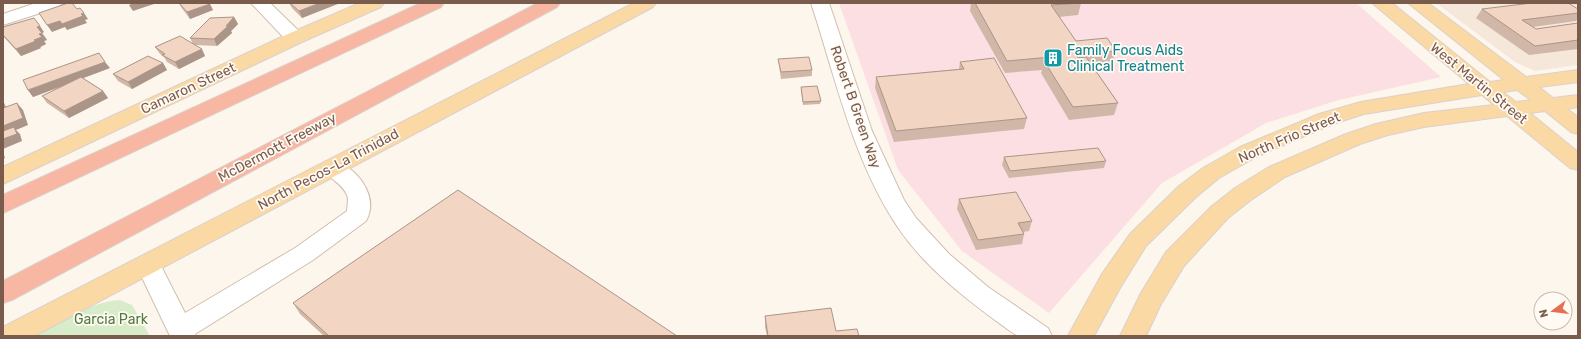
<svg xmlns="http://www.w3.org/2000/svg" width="1581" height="339" font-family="Rubik,sans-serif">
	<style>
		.residential { fill: #f5e8da }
		.medical { fill: #fbdfe3 }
		.green { fill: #d8ecc9 }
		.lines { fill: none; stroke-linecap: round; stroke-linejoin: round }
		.minor-casing { stroke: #d1beb0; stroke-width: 2 }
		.major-casing { stroke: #dad1cd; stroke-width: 2 }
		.highway-casing { stroke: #dad1cd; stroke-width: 2 }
		.minor { fill: #fff; fill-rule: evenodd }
		.major { fill: #fbd9a5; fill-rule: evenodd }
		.highway { fill: #f7b7a3; fill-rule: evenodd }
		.wall { fill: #d1b7a8 }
		.shaded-wall { fill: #aa9588 }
		.building { fill: #f3d5c3; stroke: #aa9588 }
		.labels { text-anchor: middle; stroke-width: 3.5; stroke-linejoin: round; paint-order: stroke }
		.culture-label { font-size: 14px; fill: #0d838f; stroke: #fffaf3; text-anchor: start }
		.street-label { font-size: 14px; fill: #7a5c4d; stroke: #fffaf3 }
		.park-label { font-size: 14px; fill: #537a41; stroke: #fffaf3 }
	</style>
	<rect width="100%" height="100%" fill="#fdf6ec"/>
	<path class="residential" d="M1436,3h142v62l-43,6 -20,-9z"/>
	<path class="medical" d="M839,3h517l85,74 -102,23 -73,23 -104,60 -113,130 -87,-62 -64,-81z"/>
	<path class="green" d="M120,300l12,5 18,31h-115c27,-14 54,-34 85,-36z"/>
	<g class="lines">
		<defs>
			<path id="minor" d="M36,3h26l-3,4 -56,18v-11z
				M251,3h19l32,31 2,4 -2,4 -7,2 -7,-2z
				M811,3h18l43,128 32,69 12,18 33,36 39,33 60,41 4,8h-34l-8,-5c-40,-29 -83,-61 -111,-102 -46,-68 -63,-150 -88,-226z
				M332,160c24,6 48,36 34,61l-53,39 -118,74 1,2h-26l-34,-71 3,-7 9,-2 9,2 28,55 110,-65 52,-37c0,-4 2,-12 0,-16 -5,-12 -19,-17 -26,-28l3,-5z"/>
			<path id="major" d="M360,3h24l-3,4 -79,35 -299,142v-17l285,-133z
				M634,3h22l-3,4 -619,329h-31v-9z
				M1372,3h20l98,79 14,-2 -96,-77h20l98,74 52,-7v12l-39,5 14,11 25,-3v12l-11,2 11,8v17l-7,-2 -26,-21 -15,2 48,39v18l-8,-2 -63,-52 -83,11 -36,8 -28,9 -75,33 -34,23 -23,18 -44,48 -23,38 -15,32h-26l21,-43 25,-41 46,-46 23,-18 34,-21 77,-33 30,-10 48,-11 70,-8 -12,-10 -118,19 -31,10 -77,33 -37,21 -24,20 -49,48 -26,42 -26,48h-26l34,-62 28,-40 49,-48 24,-18 37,-21 79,-33 42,-12 108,-18zM1517,90l14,10 -15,2 -13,-10z"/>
			<path id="highway" d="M421,3h23l-3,4 -438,206v-18z
				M538,3h22l-3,4 -545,293 -9,3v-22z"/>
		</defs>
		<use href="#minor" class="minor-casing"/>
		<use href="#major" class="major-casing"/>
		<use href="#highway" class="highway-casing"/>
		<use href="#minor" class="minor"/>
		<use href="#major" class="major"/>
		<use href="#highway" class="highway"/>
	</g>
	<path class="wall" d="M179,3h30l4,7 -23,9 -9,-12z
		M289,3h51l-38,15 -10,-10z
		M971,3h110l-3,12 -19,2 17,24 40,10 -4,12 -20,2 26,38 -4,12 -45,5 -28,-47 1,-3 -37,3 -35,-62z
		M1482,9h96v10l-2,2 -43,6 3,2 42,-6v26l-49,6 -53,-37z
		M234,17l4,7 -7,7 1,2 -15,13 -22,-1 10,11 -26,13 -12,-7 -3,-5 -4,-3 -5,-7 38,-3 -3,-6z
		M3,27l41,5 -2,1 5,7 -3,1 2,3 -6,3 1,1 -20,8 -18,-20z
		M778,59l34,11v6l-31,3 -2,-13z
		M960,62l67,56 -3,11 -130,13 -19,-54 1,-11 83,-8z
		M163,63l4,7 -35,19 -14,-8 -5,-7z
		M110,68l-27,10 20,13 5,7 -39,20 -22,-15 -5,-7 23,-11 -32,12 -5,-7z
		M801,87l20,14 -1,3 -17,1 -2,-15z
		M1004,157l102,4 -2,7 -95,10 -7,-13z
		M959,199l73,22 -3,10 -6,1 1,2 -2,10 -46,6 -19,-41z
		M293,303l384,33h-353l-24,-22z
		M765,316l71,15 23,5h-92l-2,-9z"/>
	<path class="shaded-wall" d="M133,3h24l-24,8 -4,-6z
		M320,3h20l-38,15 -3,-7z
		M210,4l3,6 -23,9 -3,-7z
		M84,13l4,6 -3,1 2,3 -20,7 -2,-3 -13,5 -5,-7z
		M234,17l4,7 -7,7 1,2 -15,13 -3,-7z
		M40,26l4,6 -2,1 5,7 -3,1 2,3 -6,3 1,1 -20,8 -5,-7 18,-9 5,-6 -2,-7z
		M202,49l3,7 -26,13 -4,-7z
		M105,62l5,6 -77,29 -5,-7z
		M163,63l4,7 -35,19 -4,-7z
		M103,91l5,7 -39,20 -5,-7z
		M3,100l4,10 -4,2z
		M17,103l6,7 5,15 -12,5 4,4 2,7 -19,8v-23z
		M3,152l2,6 -2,1z"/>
	<path class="building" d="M68,3h4l5,6 3,-1 4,5 -3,1 2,2 -21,8 -2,-3 -13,4 -8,-12z
		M179,3h30l1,1 -23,8z
		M290,3h30l-21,8z
		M975,3h106l-30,2 25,36 31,-3 9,13 -40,3 2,4 8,-1 32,46 -45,4 -29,-46 9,-1 -2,-3 -44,4z
		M1532,3h36l10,6v4l-56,7 14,9 42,-6v17l-43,6 -53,-37z
		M234,17l-8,9h2l-14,13 -24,-1 20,-20z
		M34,18l6,8 -3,1 5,6 -3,1 3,3 -8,3 2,1 -20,8 -13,-14v-8z
		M180,36l22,13 -27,13 -13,-7 3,-1 -10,-7z
		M99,53l6,9 -77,28 -5,-10z
		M148,56l15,7 -35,19 -15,-8z
		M809,57l3,13 -31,2 -3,-13z
		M994,58l33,60 -131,13 -20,-54 88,-8 -4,-7z
		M81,77l22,14 -39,20 -22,-15z
		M817,86l4,15 -18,1 -2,-15z
		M17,103l6,15 -20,8v-18z
		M14,127l3,7 -14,5v-8z
		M1098,148l8,13 -96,10 -6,-14z
		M458,190l219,146h-348l-36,-33z
		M1016,192l16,29 -14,2 6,11 -46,6 -19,-41z
		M831,308l5,23 21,-2 2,7h-91l-3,-20z"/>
	<defs>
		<symbol id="building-square" viewBox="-11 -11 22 22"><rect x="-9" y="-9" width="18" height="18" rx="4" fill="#0f9aa8" stroke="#fffaf3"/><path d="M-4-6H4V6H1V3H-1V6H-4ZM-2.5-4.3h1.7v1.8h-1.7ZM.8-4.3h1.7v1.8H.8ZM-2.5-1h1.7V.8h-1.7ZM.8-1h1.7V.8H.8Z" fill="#fff"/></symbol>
	</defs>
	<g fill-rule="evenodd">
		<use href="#building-square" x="1042" y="47" width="22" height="22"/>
	</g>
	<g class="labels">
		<g class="culture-label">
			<text x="1067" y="55">Family Focus Aids<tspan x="1067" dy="16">Clinical Treatment</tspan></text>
		</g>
		<g class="street-label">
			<text transform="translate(1479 83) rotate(39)" y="5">West Martin Street</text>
			<text transform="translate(188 88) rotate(-25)" y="5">Camaron Street</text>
			<text transform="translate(856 107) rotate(71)" y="5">Robert B Green Way</text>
			<text transform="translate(1289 137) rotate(-23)" y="5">North Frio Street</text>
			<text transform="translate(277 147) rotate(-28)" y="5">McDermott Freeway</text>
			<text transform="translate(328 169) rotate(-28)" y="5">North Pecos-La Trinidad</text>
		</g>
		<g class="park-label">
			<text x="111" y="324">Garcia Park</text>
		</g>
	</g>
	<rect width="1581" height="339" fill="none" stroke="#7a5c4d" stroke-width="8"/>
	<g transform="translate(1553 311) rotate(255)"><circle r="19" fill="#fffaf3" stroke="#cabbb1"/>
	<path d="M0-3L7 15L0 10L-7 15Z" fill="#e76f51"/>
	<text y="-6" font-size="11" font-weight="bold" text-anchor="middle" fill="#7a5c4d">N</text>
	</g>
</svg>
